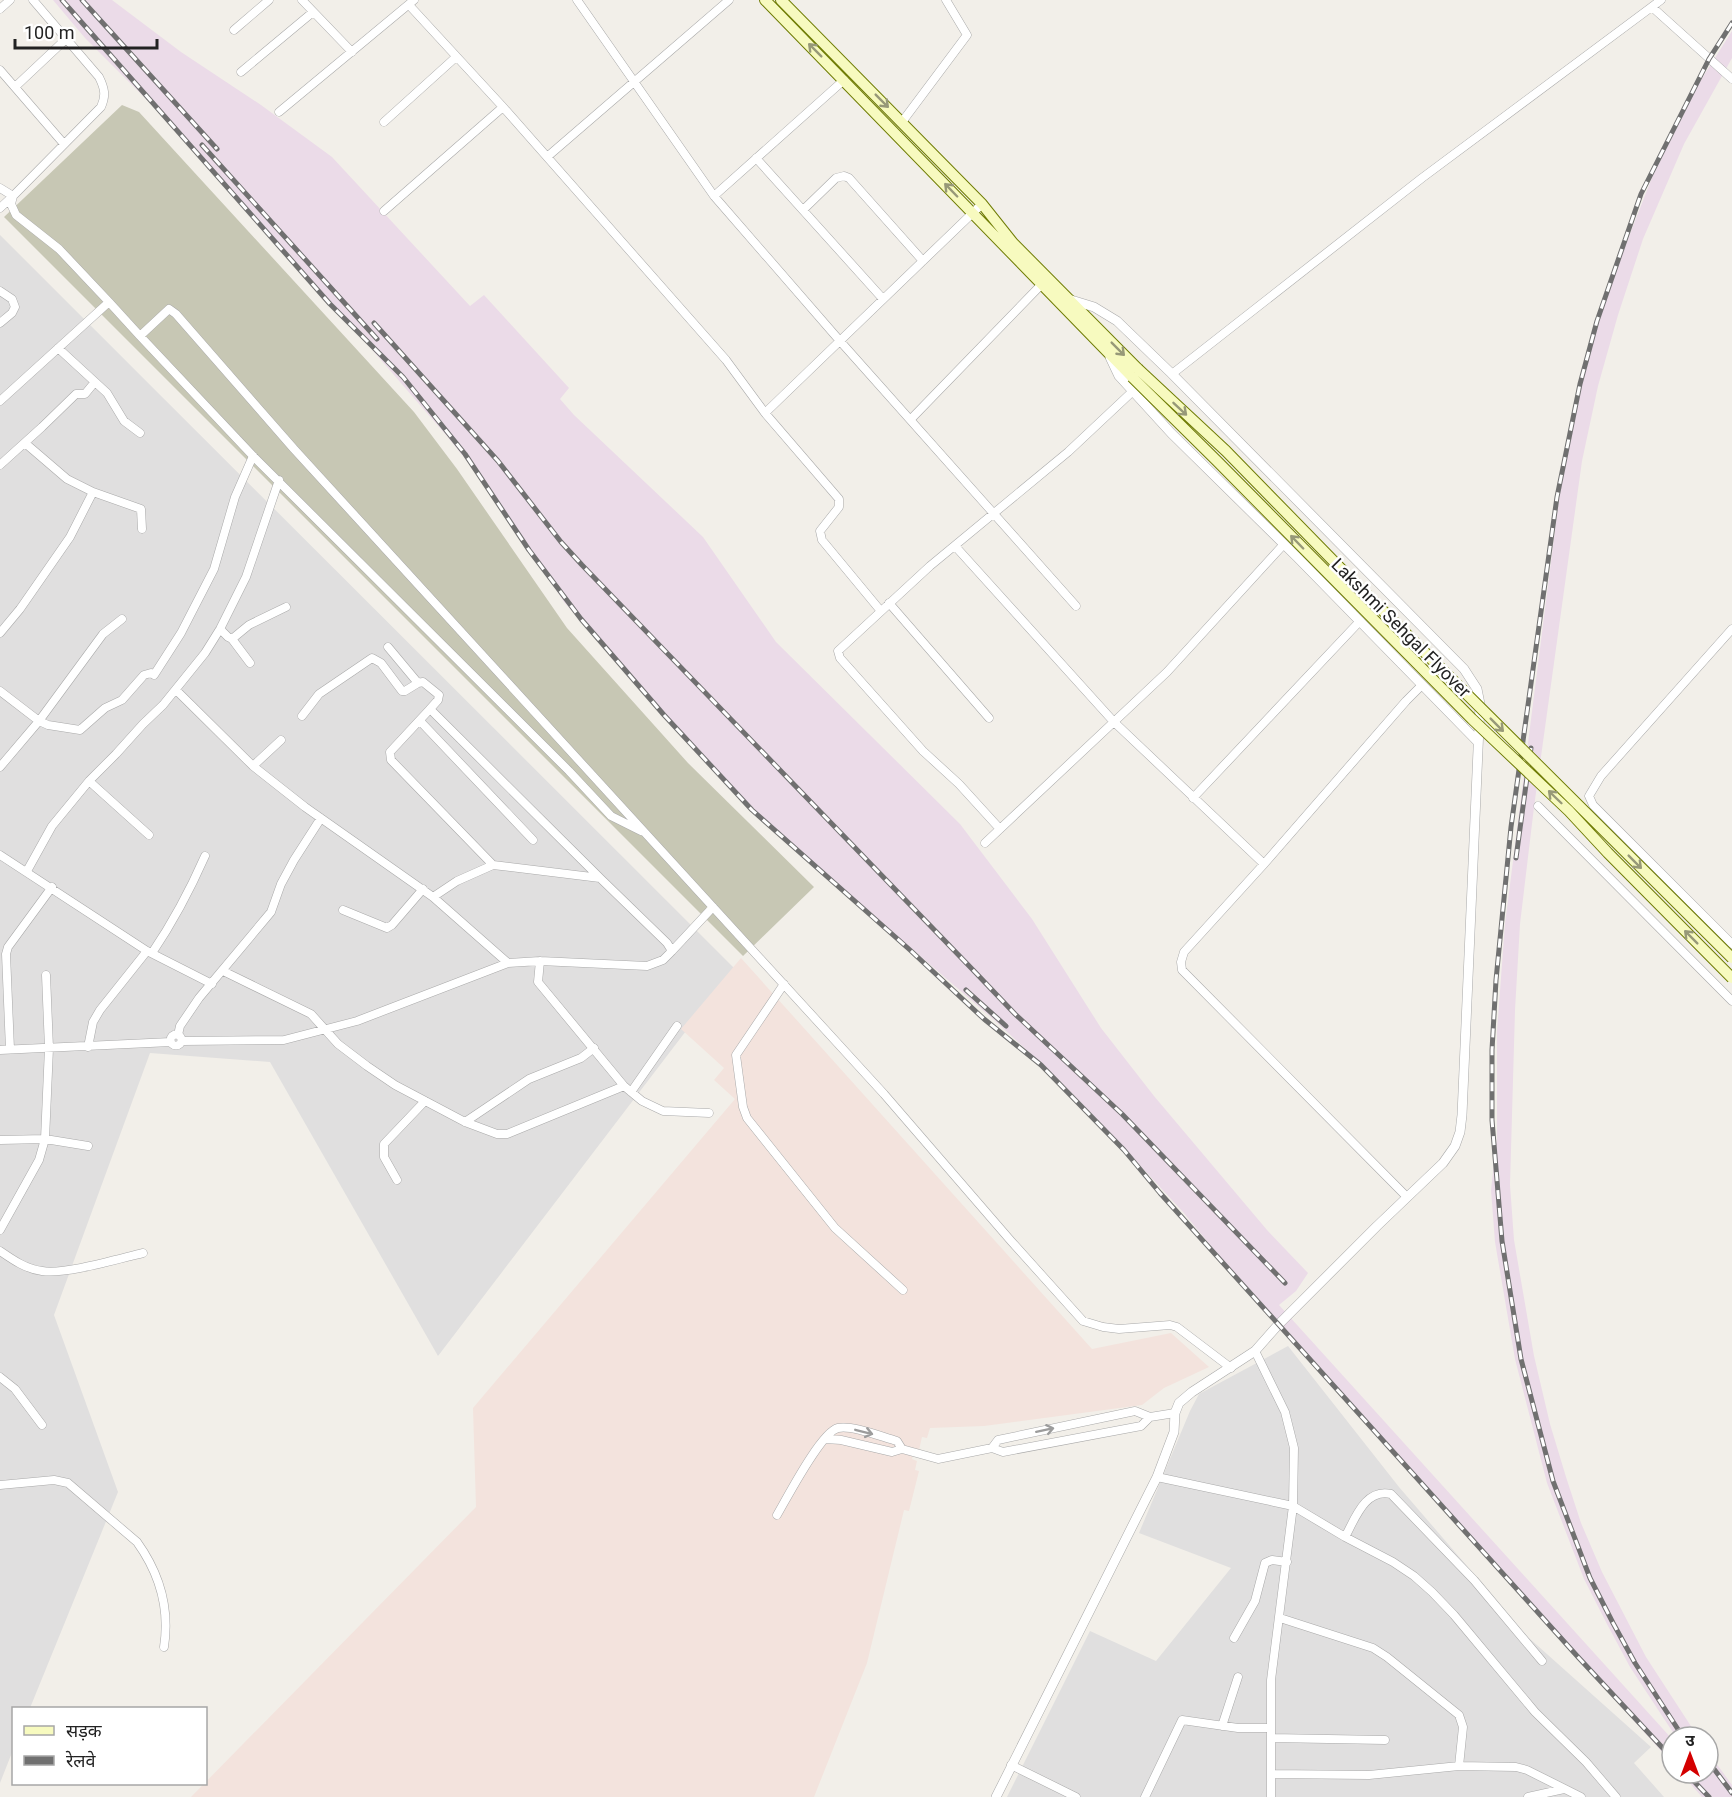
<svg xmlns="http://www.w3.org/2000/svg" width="1732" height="1797" font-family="Roboto,'Noto Sans Devanagari',sans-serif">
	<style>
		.residential { fill: #e0dfdf }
		.industrial { fill: #ebdbe8 }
		.military { fill: #f3e3dd }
		.construction { fill: #c7c7b4 }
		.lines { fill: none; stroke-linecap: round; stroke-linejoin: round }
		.minor-casing { stroke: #a9a9a9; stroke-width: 9 }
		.tertiary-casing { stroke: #a9a9a9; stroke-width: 10 }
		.secondary-casing { stroke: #707d05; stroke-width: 12 }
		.minor { stroke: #fff; stroke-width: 8 }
		.tertiary { stroke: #fff; stroke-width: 9 }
		.secondary { stroke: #f7fabf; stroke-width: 10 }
		.rail-casing { stroke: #707070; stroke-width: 5 }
		.rail { stroke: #fff; stroke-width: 3; stroke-dasharray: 9; stroke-linecap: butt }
		.secondary-bridge-casing { stroke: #707d05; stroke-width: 12; stroke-linecap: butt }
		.secondary-bridge { stroke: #f7fabf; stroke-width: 10 }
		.oneway { stroke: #979978 }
		.oneway2 { stroke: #9c9c9c }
		.labels { text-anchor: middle; stroke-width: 5; stroke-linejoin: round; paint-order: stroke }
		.street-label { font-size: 18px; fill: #222; stroke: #fff }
	</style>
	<rect width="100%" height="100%" fill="#f2efe9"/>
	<path class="residential" d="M0,235l734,733 -296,388 -168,-294 -120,-9 -96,262 64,177 -88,216h-16l-1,42 -13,33z
		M1288,1346l111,141 130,151 122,109 -17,16 30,34h-657l83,-166 66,30 75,-93 -92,-35 51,-122 9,-17z"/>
	<path class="industrial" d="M53,0h59l69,52 80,53 71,52 138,149 14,-11 85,93 -9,11 14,16 129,122 73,105 184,182 72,95 69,109 53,68 113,134 41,43 -12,18 -17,14 393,434v24l-405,-449 -84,-102 -84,-91 -41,-42 -65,-60 -215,-186 -72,-72 -142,-159 -66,-102 -52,-65 -130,-150 -165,-181 -66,-66z
		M1732,31v27l-48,86 -41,95 -25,76 -20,71 -16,75 -48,346 -14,117 -5,86 -5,175 4,55 20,116 16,68 16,53 15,46 21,49 44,85 52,80h-22l-46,-70 -22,-41 -24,-47 -37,-96 -32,-124 -20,-117 -4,-52 6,-53v-106l8,-107 54,-425 20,-113 12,-45 19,-56 43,-110 46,-92z
		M1708,1752l24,33v12h-30l-21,-24h27z"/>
	<path class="military" d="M741,958l351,391 79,-16 38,34 -45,21 -22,17 -158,21 -54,2 -3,10 -5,-1 -3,13 -5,-1 -2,10 5,2 -2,9 4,1 -10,40 -5,-1 -37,153 -53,134h-623l285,-290 -3,-99 262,-309 -21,-19 10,-12 -43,-39z"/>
	<path class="construction" d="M122,105l17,7 275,300 43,57 110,159 121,135 126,124 -71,69 -739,-739z"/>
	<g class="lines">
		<defs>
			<path id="minor" d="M33,0l66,77c6,12 7,19 2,30l-88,89 -2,8 5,11 43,34 50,53
				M302,0l50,52
				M577,0l137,196 126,145 236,265
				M409,5l94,102 223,253 39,53 74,86v8l-19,24 2,9 58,70
				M1652,7l80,72
				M0,9l10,-9
				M234,30l35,-30
				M0,70l64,74
				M241,72l72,-60
				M15,87l51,-48
				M279,112l135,-112
				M384,122l72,-65
				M902,122l65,-87 -21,-35
				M547,157l182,-157
				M756,158l127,141
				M0,188l13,8 -13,12
				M714,196l130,-116
				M803,210l33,-32 8,-2 5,2 74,83
				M384,211l119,-104
				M0,291l12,8 3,8 -3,6 -12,10
				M140,336l113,120 316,315 42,45 30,15
				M58,348l49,45 17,28 16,12
				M1172,374l250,-196 239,-178
				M0,401l109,-99 31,34 29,-27 7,5 118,135 590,645 127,147 72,80 20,6 16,2 51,-4 7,2 54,41
				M765,413l217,-209
				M911,419l130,-134
				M25,443l42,36 26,13
				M0,465l42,-38 34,-33h9l9,-11
				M955,546l159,176 150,142
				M889,603l100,115
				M122,619l-19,15 -64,87 9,4 32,5 25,-22 17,-8 22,-25 7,-2 3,2 27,-42 33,-64 21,-72 18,-41
				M220,629l8,8 4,2 17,-14 37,-18
				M1732,629l-131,147 -12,20 4,9 139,139
				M0,633l20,-24 50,-72 23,-45 48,17 1,20
				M232,639l18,24
				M388,647l30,36
				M176,690l77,76 52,41 128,90 75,66
				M0,691l39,30 -39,46
				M430,709l-40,43 1,8 102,105
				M302,716l17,-22 53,-36 9,5 21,28h3l13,-8 5,-1 16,13 -1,5 -8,9 170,169
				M420,721l113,119
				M253,766l28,-26
				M89,781l60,54
				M1193,798l167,-177
				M1538,806l194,195
				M1000,829l-41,-45 -36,-33 -83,-93 -2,-7 92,-85 138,-114 65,-61
				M985,843l182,-171 117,-128
				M0,855l147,96 65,33
				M27,871l25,-45 37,-45 27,-27 27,-30 20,-19 42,-52 15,-24 26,-52 33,-97
				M343,910l44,18 5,-3 31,-36
				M672,951l41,-44
				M152,953c21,-31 38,-63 53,-97
				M540,961l-2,21 86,104 18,15 21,10 46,2
				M223,971l88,43 27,30 29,22 28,19 70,37 32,12h10l117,-48
				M784,984l-48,71 7,52 4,11 88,110 68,62
				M170.5 1040a5.5 5.5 0 1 1 11 0a5.5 5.5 0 1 1-11 0Z
				M178,1035l2,-9 19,-28 72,-86 10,-28 13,-24 27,-42
				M182,1041l102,-1 73,-19 151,-58 32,-2 107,5 16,-6 9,-9 -5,-8 -67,-65 -107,-13 -36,16 -24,16
				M88,1047l5,-25 7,-12 47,-59
				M10,1049l-4,-95 2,-7 44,-60
				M0,1050l171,-8
				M631,1092l46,-66
				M465,1122l64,-43 52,-21 13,-10
				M0,1140l45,-1 43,7
				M397,1180l-13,-23v-13l41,-43
				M1406,1196l-224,-226 -1,-8 3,-10 80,-88 142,-163 16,-16
				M0,1230l39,-70 6,-21 4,-91 -3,-73
				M0,1251c13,9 26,18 42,20 22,4 76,-12 101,-18
				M1255,1351l30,61 9,36 -1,58 -22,174v117
				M0,1377l15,12 27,36
				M825,1439l16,1 51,12 10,-3 36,10 54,-11 11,4 138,-26 9,-9
				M992,1448l6,-8 137,-29 15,6 25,-4
				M1157,1477l136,29 52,31 48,25 21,14 18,16 22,23 81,97 51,50 30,35
				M0,1485l54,-5 14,3 69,59c23,32 33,66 27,105
				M777,1515c10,-17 44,-83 61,-87 15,-3 44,9 59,13l5,8
				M1345,1537c10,-18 20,-49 46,-43l83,86 68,81
				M1280,1618l93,30 14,9 72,58 4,12 -4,39 57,1 11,3 54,27
				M1234,1638l21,-37 10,-38 7,-3 15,2
				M1222,1726l16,-49
				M1271,1738l114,2
				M1011,1765l65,32
				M1271,1774l98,1 90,-9
				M1145,1797l37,-77 56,8h32
				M1528,1797l36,-8"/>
			<path id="tertiary" d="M1110,357l9,19 52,57 126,124 181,185
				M996,1797l161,-320 17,-45 1,-19 4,-10 13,-11 63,-41 23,-26 99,-99 66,-63 12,-17 5,-14 2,-17 18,-411 -3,-15 -13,-20 -292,-295 -55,-53 -23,-14 -26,-8"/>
			<path id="secondary" d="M765,0l367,377
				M781,0l201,204 31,39 125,126"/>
		</defs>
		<use href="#minor" class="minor-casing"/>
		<use href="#tertiary" class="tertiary-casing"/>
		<use href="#secondary" class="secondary-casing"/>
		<use href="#minor" class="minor"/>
		<use href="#tertiary" class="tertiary"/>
		<use href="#secondary" class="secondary"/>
		<defs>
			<path id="rail" d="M62,0l268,304 73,73 62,77 64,96 52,69 83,96 88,95 158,140 74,69 57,46 83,85 36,43 418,464 94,101
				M82,0l135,149
				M202,145l175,194
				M374,323l124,138 63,81 21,23 392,406 41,43 107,100 163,169
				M1516,858l15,-110
				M966,990l40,36
				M1683,1737l-48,-74 -22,-40 -23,-45 -37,-97 -32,-122 -19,-118 -10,-121v-70l4,-70 15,-153 46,-330 23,-113 17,-63 44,-127 68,-135 23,-36
				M1708,1761l24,32
				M1686,1773l23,24"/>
		</defs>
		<use href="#rail" class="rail-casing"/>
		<use href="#rail" class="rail"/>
		<defs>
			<path id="secondary-bridge" d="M1138,369l88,82 125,128 381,379
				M1132,377l85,84 255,258 97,92 39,42 124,125"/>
		</defs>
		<use href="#secondary-bridge" class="secondary-bridge-casing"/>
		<use href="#secondary-bridge" class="secondary-bridge"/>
	</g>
	<defs><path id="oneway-shaft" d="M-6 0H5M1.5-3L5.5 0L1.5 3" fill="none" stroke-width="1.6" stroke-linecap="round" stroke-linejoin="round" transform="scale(1.5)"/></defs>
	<g class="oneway">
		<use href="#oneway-shaft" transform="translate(815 50) rotate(-135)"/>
		<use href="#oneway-shaft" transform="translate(882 101) rotate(45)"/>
		<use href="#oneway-shaft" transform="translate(951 190) rotate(-134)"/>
		<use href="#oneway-shaft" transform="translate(1118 349) rotate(45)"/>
		<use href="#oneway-shaft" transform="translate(1180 409) rotate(43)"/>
		<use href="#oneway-shaft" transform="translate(1297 542) rotate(-134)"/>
		<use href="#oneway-shaft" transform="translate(1497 725) rotate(45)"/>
		<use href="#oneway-shaft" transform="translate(1555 797) rotate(-136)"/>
		<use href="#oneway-shaft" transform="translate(1635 862) rotate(45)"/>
		<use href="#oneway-shaft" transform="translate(1691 937) rotate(-135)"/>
	</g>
	<g class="oneway2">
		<use href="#oneway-shaft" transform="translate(1045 1430) rotate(-12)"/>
		<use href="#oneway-shaft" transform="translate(864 1432) rotate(14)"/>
	</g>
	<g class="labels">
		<g class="street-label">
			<text transform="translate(1401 628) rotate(45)" y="6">Lakshmi Sehgal Flyover</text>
		</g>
	</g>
	<rect x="12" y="1707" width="195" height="78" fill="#ffffff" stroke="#a7a7a7" stroke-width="1.5"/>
	<rect x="24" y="1726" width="30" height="9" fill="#f7fabf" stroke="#a7a7a7" stroke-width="1.5"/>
	<text x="66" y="1737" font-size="18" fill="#222222">सड़क</text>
	<rect x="24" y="1756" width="30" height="9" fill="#707070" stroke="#a7a7a7" stroke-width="1.5"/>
	<text x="66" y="1767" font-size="18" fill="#222222">रेलवे</text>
	<g transform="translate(1690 1755)"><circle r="28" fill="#ffffff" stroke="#a7a7a7" stroke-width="1.5"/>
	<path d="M0-4.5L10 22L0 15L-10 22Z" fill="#d40000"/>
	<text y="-9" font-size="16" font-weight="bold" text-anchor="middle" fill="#222222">उ</text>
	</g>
	<path d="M15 39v9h142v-9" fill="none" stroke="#222222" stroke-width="3"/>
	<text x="24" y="39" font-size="18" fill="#222222" stroke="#ffffff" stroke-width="4.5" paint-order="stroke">100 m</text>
</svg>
